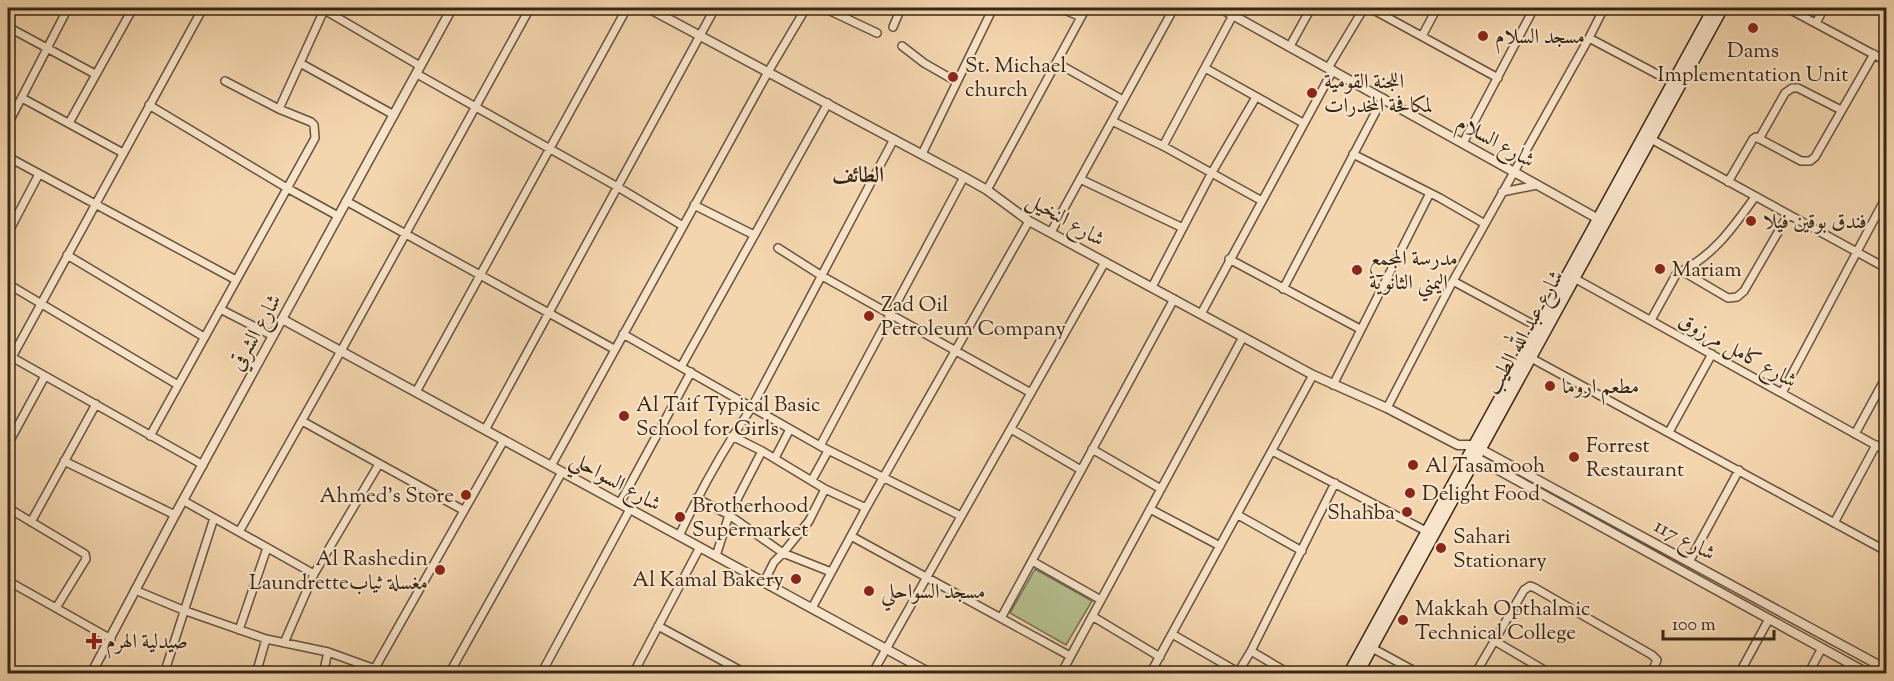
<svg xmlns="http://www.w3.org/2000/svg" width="1894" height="681" font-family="'Sorts Mill Goudy',Amiri,serif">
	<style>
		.green { fill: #b5bf8f; stroke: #767352; stroke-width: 1.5 }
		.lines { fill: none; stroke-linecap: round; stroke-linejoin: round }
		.minor-casing { stroke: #66533c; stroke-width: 10 }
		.tertiary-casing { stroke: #66533c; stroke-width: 11 }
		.secondary-casing { stroke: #372716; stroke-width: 12 }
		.minor { stroke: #f8e4ca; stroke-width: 7 }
		.tertiary { stroke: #f8e4ca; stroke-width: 8 }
		.secondary { stroke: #f8e4ca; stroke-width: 9 }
		.poi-dot { fill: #8f2418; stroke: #f8e4ca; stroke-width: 2 }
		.labels { text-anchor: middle; stroke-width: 4.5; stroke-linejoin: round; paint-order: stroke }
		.poi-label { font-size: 21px; fill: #372716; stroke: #f8e4ca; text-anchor: start }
		.street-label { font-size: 21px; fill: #372716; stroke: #f8e4ca }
		.neighbourhood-label { font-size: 22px; font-weight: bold; fill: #372716; stroke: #f8e4ca }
	</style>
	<rect width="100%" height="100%" fill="#f4d6ae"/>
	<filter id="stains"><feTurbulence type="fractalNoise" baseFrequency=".00333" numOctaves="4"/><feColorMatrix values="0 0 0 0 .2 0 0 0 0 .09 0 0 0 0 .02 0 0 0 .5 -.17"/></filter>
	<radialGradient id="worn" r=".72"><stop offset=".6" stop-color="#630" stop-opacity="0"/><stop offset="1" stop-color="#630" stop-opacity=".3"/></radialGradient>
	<path class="green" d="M1035,569l57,32 -26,44 -56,-32z"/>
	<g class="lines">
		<defs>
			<path id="minor" d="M321,8l99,58
				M824,8l53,25
				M1060,8l21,9
				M1370,8l128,70
				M1787,8l99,53
				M1816,23l8,-15
				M8,27l87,47
				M893,27l8,-19
				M1422,36l15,-28
				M1589,38l83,44
				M902,46l22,17 33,19
				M1290,46l21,-38
				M300,63l94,52
				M1057,63l66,37
				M1205,68l98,55
				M1328,68l36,-60
				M417,74l199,112 67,40
				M22,98l101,55
				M149,105l138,83 51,28
				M279,109l46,-101
				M1112,121l51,25 99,55
				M69,123l64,-115
				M8,124l60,-116
				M1651,139l235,129
				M1759,139l26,-46 7,-5h6l43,22
				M1463,143l71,-135
				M1163,146l70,-131
				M922,154l71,-146
				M1353,154l87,44 45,26
				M8,157l228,123
				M1080,179l103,49
				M1728,182l25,-43 3,-2 45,24h9l5,-4 59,-103
				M987,190l99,-182
				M1502,192l35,-7
				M346,201l268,148
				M694,205l60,30
				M1051,232l123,-224
				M8,233l31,-59
				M778,248l44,28 209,117
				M67,255l137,82
				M1229,259l131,70
				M1682,271c33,-17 52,-45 73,-74
				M1574,278l312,173
				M1453,281l85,46
				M8,284l170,101
				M1152,287l59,-113 45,-77
				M1283,289l100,-191
				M220,309l53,27
				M1201,314l132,-244
				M1651,320l27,-49h4l46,27 9,-1 7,-6 44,-76
				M623,334l197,112 141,70
				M8,355l195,110
				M12,357l191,-349
				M1531,358l355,193
				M681,367l147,-264
				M1333,385l97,-192
				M416,392l211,-384
				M1782,393l104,-196
				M1387,408l66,-127 136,-243 15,-30
				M302,421l161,89
				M1011,429l70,41
				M485,430l230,-422
				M1669,432l43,-78
				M1855,434l31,-57
				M150,436l165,-298 -1,-13 -3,-3 -32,-13 -54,-28
				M732,436l30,15 63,38 41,19
				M8,444l37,-68
				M820,446l144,-269
				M1092,449l69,40
				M1272,451l154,80
				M775,458l15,-29
				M64,461l111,54
				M551,466l217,-394 38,-64
				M812,480l16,-29
				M696,498l33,17 54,38 48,19
				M184,501l130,73
				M620,503l71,-131
				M8,508l77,46 1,5 -30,49
				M1150,509l70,37
				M1238,515l64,36
				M31,522l65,-118
				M1834,523l42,-78
				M239,532l102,-181 189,-343
				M679,536c21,-45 45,-88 73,-129l142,-268
				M851,536l219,120
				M716,556l13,-41 33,-64
				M1032,561l69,39
				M1689,562l50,-92
				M8,581l103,58
				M764,582l10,-20 9,-9 26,-32 16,-32
				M135,590l48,20 83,29 62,13 61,22
				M812,608l54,-100 163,-287
				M1092,616l68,41
				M1001,618l173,-319
				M658,626l89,48
				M239,630l28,-82
				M1172,634l66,38
				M1493,640l58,34
				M284,643l30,-69 65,-110
				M1372,648l48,26
				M1251,651l39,23
				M375,668l129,-228
				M164,674l50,-156
				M256,674l10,-35
				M323,674l5,-22
				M449,674l113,-202
				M541,674l89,-165
				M633,674l67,-127
				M872,674l233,-412
				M1061,674l182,-337
				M1150,674l163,-299
				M1237,674l14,-23 84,-168
				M1475,674l49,-84 6,-4 5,2 117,67 5,5 -6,14
				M1739,674l30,-55
				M1808,674l14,-26"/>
			<path id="tertiary" d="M648,8l316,169 23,13 42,31 284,154 74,33 71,37h15l413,224
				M1220,8l382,213
				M282,319l650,355
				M1473,456l396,218
				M91,674l84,-159 277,-507"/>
			<path id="secondary" d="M1348,674l365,-666
				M1358,674l365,-666"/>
		</defs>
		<use href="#minor" class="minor-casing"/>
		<use href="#tertiary" class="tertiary-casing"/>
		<use href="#secondary" class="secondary-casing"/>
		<use href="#minor" class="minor"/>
		<use href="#tertiary" class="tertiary"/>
		<use href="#secondary" class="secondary"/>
	</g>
	<g class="poi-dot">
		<circle cx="1753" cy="28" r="6"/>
		<circle cx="1483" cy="36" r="6"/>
		<circle cx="953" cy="77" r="6"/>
		<circle cx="1312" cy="93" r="6"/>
		<circle cx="1751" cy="221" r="6"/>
		<circle cx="1660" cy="269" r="6"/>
		<circle cx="1357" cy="270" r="6"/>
		<circle cx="869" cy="316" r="6"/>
		<circle cx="1550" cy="386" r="6"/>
		<circle cx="624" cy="416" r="6"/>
		<circle cx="1574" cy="457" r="6"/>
		<circle cx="1413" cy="465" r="6"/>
		<circle cx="1410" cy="493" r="6"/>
		<circle cx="466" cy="495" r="6"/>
		<circle cx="1407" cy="512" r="6"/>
		<circle cx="680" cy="517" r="6"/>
		<circle cx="1441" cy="548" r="6"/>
		<circle cx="440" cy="570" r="6"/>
		<circle cx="796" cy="579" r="6"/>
		<circle cx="869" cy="591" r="6"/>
		<circle cx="1403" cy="620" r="6"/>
		<path d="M91 632h6v6h6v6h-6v6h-6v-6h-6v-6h6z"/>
	</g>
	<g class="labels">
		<g class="poi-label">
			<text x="1495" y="43">مسجد السلام</text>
			<text x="1753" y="57" text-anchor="middle">Dams<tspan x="1753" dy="24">Implementation Unit</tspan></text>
			<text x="965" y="72">St. Michael<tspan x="965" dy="24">church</tspan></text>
			<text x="1324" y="88">اللجنة القومية<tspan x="1324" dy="24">لمكافحة المخدرات</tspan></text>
			<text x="1763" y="228">فندق بوقين فيلا</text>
			<text x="1369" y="265">مدرسة المجمع<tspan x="1369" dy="24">اليمني الثانوية</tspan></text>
			<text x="1672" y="276">Mariam</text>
			<text x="881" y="311">Zad Oil<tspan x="881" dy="24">Petroleum Company</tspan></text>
			<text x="1562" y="393">مطعم اروما</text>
			<text x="636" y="411">Al Taif Typical Basic<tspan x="636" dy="24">School for Girls</tspan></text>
			<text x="1586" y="452">Forrest<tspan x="1586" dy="24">Restaurant</tspan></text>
			<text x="1425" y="472">Al Tasamooh</text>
			<text x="1422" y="500">Delight Food</text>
			<text x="454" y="502" text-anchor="end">Ahmed's Store</text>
			<text x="692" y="512">Brotherhood<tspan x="692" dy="24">Supermarket</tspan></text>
			<text x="1395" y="519" text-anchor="end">Shahba</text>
			<text x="1453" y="543">Sahari<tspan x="1453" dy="24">Stationary</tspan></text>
			<text x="428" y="565" text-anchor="end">Al Rashedin<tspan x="428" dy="24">Laundretteمغسلة ثياب</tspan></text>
			<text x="784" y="586" text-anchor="end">Al Kamal Bakery</text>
			<text x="881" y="598">مسجد السواحلي</text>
			<text x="1415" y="615">Makkah Opthalmic<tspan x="1415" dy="24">Technical College</tspan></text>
			<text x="106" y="648">صيدلية الهرم</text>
		</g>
		<g class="street-label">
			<text transform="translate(1496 141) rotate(29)" y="7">شارع السلام</text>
			<text transform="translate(1066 219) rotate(30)" y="7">شارع النخيل</text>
			<text transform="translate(255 332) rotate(-61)" y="7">شارع الشرقي</text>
			<text transform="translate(1524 332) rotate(-61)" y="7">شارع عبد الله الطيب</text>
			<text transform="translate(1738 350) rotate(29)" y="7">شارع كامل مرزوق</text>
			<text transform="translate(616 481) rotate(29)" y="7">شارع السواحلي</text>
			<text transform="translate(1685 539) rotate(28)" y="7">شارع 117</text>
		</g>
		<g class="neighbourhood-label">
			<text x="858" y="182">الطائف</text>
		</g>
	</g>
	<rect width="1894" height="681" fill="none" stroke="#f4d6ae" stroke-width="30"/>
	<rect x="9" y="9" width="1876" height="663" fill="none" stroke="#372716" stroke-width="3"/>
	<rect x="15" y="15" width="1864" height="651" fill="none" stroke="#372716" stroke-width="1.5"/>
	<path d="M1663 630v9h111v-9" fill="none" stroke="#372716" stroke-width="3"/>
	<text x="1672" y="630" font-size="18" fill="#372716" stroke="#f8e4ca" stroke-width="4.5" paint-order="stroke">100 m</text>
	<rect width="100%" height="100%" filter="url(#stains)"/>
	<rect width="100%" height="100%" fill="url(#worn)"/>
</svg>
